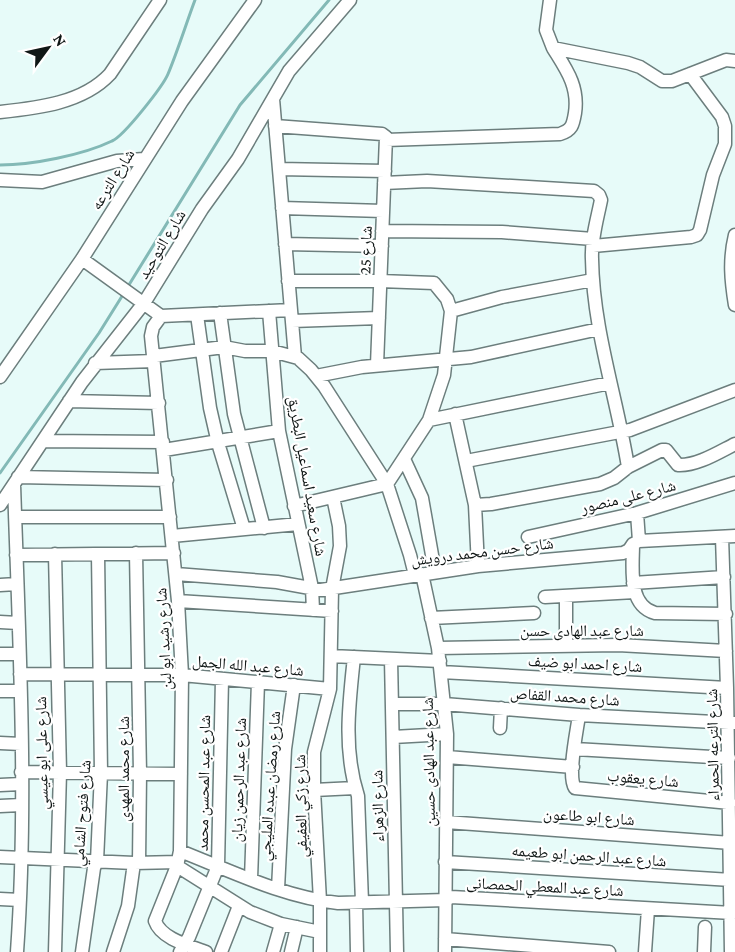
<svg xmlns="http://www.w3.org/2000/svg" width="735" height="952" font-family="'Crimson Pro','Noto Naskh Arabic',serif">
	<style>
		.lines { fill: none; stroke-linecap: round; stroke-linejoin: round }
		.stream { stroke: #83b9b6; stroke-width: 3 }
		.street-casing { stroke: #6c7e7d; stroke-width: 15 }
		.street { stroke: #fff; stroke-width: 12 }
		.labels { text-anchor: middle; stroke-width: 4.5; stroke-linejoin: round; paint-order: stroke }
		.street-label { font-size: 16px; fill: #101716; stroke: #fff }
	</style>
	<rect width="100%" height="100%" fill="#e7fbf9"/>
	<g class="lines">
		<path class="stream" d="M0,165c32,0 83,-10 112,-24 12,-5 51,-55 56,-67 10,-24 18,-50 27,-74
			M127,288l113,-183 89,-105
			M0,473l99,-140 25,-40"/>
		<defs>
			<path id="street" d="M550,0l-4,30 7,18
				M273,99l22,258
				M0,112c38,-4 83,-9 110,-38l50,-74
				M275,126l107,8 4,3 -9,228
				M386,140l174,-6c12,-4 13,-9 15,-21 4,-27 -9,-44 -22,-65l75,15 12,4 22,14h10l54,-21 9,1
				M279,169l106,2
				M0,180l42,2 75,-21 27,-2
				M384,183l43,-2 167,10 5,4 2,5c-4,20 -10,40 -9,59 1,71 25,139 36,208
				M282,208l101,3
				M382,231l120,1 91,7
				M735,235c-6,25 -4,45 0,70
				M285,244l97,2
				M593,246l98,-9 6,-2 3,-5 13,-55 12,-31v-18l-3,-9 -32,-43
				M82,259l79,57 130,-6
				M288,281h92l54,2 13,16 4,12 -7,64 -15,45 -42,64 -93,22
				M269,311l10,120 33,157 1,22
				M451,311l51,-14 91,-17
				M220,313l14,101 30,114
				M197,315l13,93 8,35 26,86
				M161,316l-8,11 -2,9 27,265 4,74 -2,176 -3,15 -22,55c6,18 35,25 51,31
				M292,321l87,-3
				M154,356l70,-9 21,4h27l26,7 13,12 13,16 63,98 23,71 5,20
				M95,363l59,-2
				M316,376l46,-9 109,-10 128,-28
				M0,377l82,-118 100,-158 73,-101
				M69,401l90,2
				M455,414l20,91 16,-1 109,-20 14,-6 14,-11 34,-17h4l12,15c19,1 41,-13 57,-21
				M429,420l181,-37
				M43,441l120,1
				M164,450l115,-19
				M404,459l18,39 13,74
				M466,461l164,-31 105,-40
				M18,477l149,3
				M14,484c5,156 14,313 3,468
				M0,505l82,-123 62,-79 58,-94 36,-50 51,-88 61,-71
				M475,505l3,61
				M637,513l2,28
				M15,517h155
				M172,536l126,-12
				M528,537l109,-24 98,-30
				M722,537l5,151 4,264
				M633,544c0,23 -6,61 22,69l71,1
				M633,544l6,-3 96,-5
				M136,553l4,220 -1,90
				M55,554l5,218 -5,180
				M16,555l158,-2
				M176,574l101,8 44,8 157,-24 145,-13 6,-3 4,-6
				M422,574l16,74 9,86 -2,218
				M633,583l91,-6
				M0,585l17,-1
				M566,596v49
				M545,597l90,-5
				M178,601l154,10
				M431,618l103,-5
				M0,622l18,1
				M438,648l180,-3 108,6
				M0,654h19
				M331,656l109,5
				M354,657c-5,47 -11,93 4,139l4,106
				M391,659l6,293
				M441,672l286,16
				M20,674l162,1 148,14
				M0,691h20
				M392,704h52l135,11 155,8
				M579,715c-2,16 -12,61 -4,73l155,15
				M500,728l1,-20
				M393,737l54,-3
				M0,743l21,1
				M575,749l154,9
				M447,757l126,10
				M21,772l160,2
				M0,785l21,-1
				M314,790l41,-2
				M0,806l21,-1
				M446,822l285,21
				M180,851c51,20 103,46 158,52l108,-3 5,-3 281,16
				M0,857l134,6 44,-1
				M445,862l286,18
				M177,866l73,46 31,12 39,8
				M251,879l7,-197
				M278,889l7,-140 9,-64
				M0,899l20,1
				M356,903l1,49
				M445,939l164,13
				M82,952l12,-84 3,-7 4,-88 -3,-219
				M113,952l15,-46 6,-43
				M180,952l9,-15 29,-71 4,-187
				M221,952l18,-46
				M273,952l8,-28
				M291,952l6,-25
				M320,952v-51l-6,-111v-38l16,-63 2,-100 8,-43 -1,-20 -6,-29
				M645,952l3,-43
				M704,952l1,-25"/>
		</defs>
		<use href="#street" class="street-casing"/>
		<use href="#street" class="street"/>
	</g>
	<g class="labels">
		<g class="street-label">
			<text transform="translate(112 179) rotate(-58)" y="6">شارع الترعه</text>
			<text transform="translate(161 244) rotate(-59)" y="6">شارع التوحيد</text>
			<text transform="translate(365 250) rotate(-88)" y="6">شارع 25</text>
			<text transform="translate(308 476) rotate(80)" y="6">شارع سعيد اسماعيل البطريق</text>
			<text transform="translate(628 496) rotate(-14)" y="6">شارع على منصور</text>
			<text transform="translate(482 551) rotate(-7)" y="6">شارع حسن محمد درويش</text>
			<text x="582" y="636">شارع عبد الهادى حسن</text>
			<text transform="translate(163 639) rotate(-93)" y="6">شارع رشيد ابو لبن</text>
			<text transform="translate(585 663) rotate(3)" y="6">شارع احمد ابو ضيف</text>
			<text transform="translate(248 665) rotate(5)" y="6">شارع عبد الله الجمل</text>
			<text transform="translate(565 696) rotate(4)" y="6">شارع محمد القفاص</text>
			<text transform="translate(712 745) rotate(-91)" y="6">شارع الترعه الحمراء</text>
			<text transform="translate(41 753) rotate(-91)" y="6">شارع على ابو عيسي</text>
			<text transform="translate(428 762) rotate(-91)" y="6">شارع عبد الهادى حسين</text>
			<text transform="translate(123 769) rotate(-90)" y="6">شارع محمد المهدى</text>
			<text transform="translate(643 778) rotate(5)" y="6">شارع يعقوب</text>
			<text transform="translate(238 780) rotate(-88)" y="6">شارع عبد الرحمن زيان</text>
			<text transform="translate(203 783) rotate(-89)" y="6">شارع عبد المحسن محمد</text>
			<text transform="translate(269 786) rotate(-86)" y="6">شارع رمضان عبده المليجي</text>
			<text transform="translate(300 806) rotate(-91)" y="6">شارع زكي العفيفي</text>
			<text transform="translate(377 806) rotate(-91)" y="6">شارع الزهراء</text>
			<text transform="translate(81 813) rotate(-86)" y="6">شارع فتوح الشامي</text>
			<text transform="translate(589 816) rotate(4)" y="6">شارع ابو طاعون</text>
			<text transform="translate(589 855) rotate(4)" y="6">شارع عبد الرحمن ابو طعيمه</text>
			<text transform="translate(545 886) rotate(3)" y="6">شارع عبد المعطي الحمصانى</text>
		</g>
	</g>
	<g transform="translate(48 48) rotate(57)" stroke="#ffffff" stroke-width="4.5" paint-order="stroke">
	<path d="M0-4.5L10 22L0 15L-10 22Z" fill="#101716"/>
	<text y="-9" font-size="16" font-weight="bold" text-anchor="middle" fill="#101716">N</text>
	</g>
</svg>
